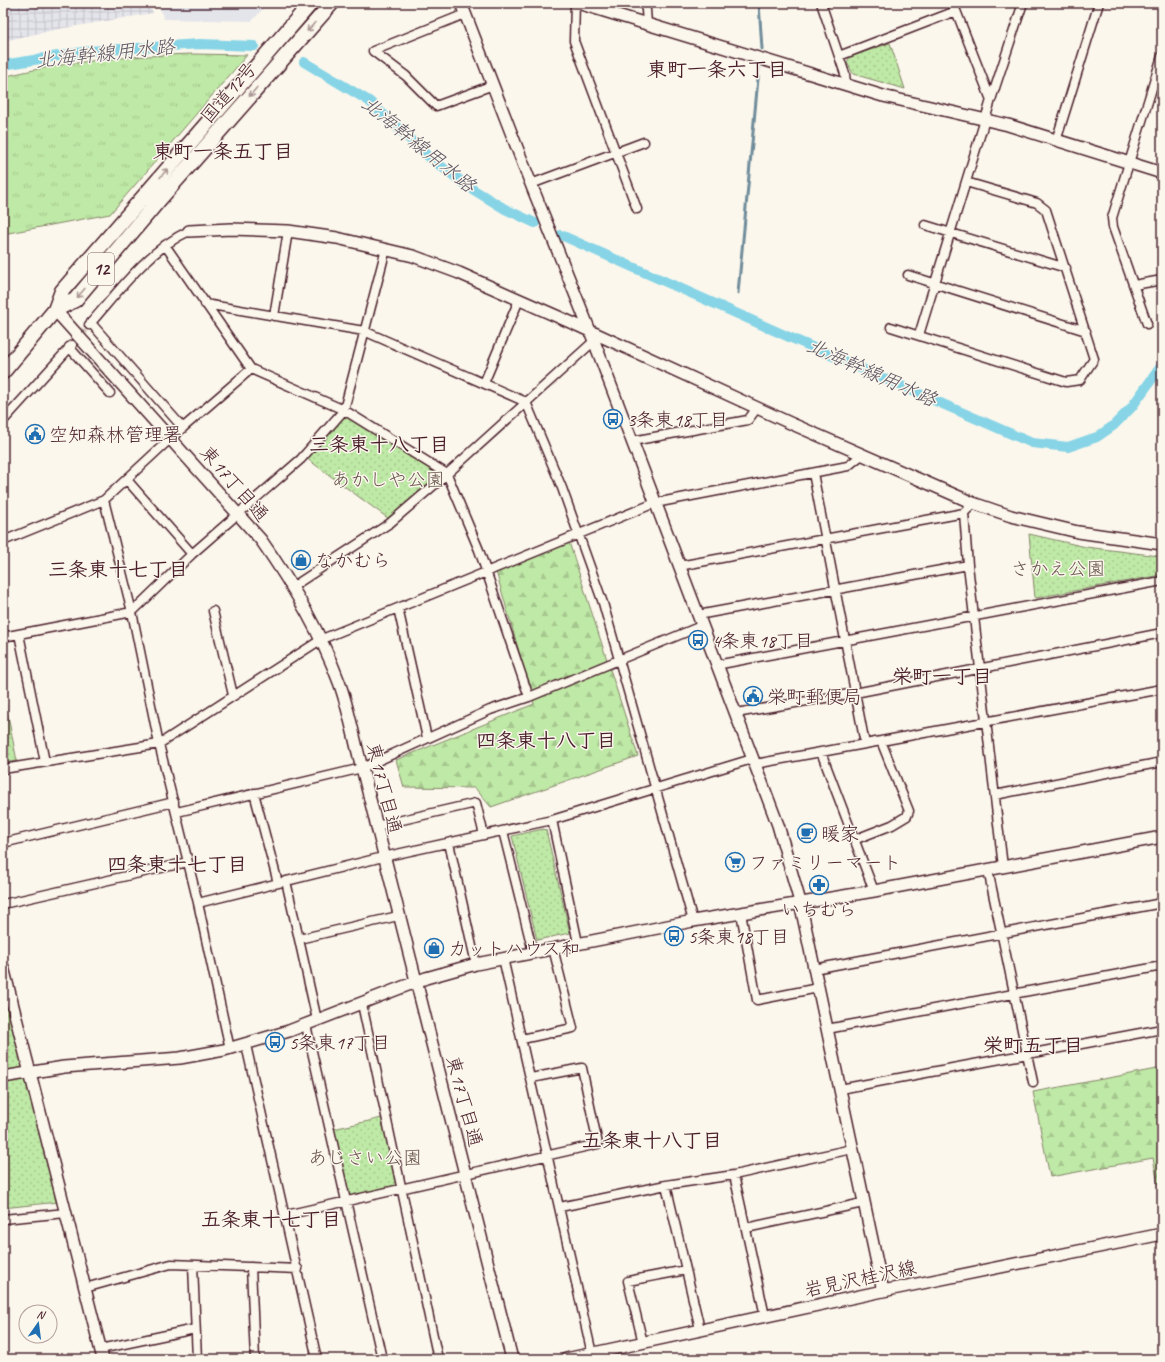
<svg xmlns="http://www.w3.org/2000/svg" width="1165" height="1362" font-family="Caveat,'Klee One',sans-serif">
	<style>
		.built { fill: #e4e4eb }
		.industrial { fill: url(#industrial-grid) }
		.grass { fill: url(#grass-tufts); stroke: #848468 }
		.forest { fill: url(#forest-firs); stroke: #848468 }
		.park { fill: url(#park-dots); stroke: #848468 }
		.lines { fill: none; stroke-linecap: round; stroke-linejoin: round }
		.stream { stroke: #6f8c9b; stroke-width: 3 }
		.canal { stroke: #87d4e6; stroke-width: 10 }
		.street-tunnel { stroke: #d8ccc5; stroke-width: 8; stroke-dasharray: 8 4; stroke-linecap: butt }
		.street-casing { stroke: #4a1f2b; stroke-width: 11 }
		.secondary-casing { stroke: #4a1f2b; stroke-width: 14 }
		.highway-casing { stroke: #4a1f2b; stroke-width: 17 }
		.street { stroke: #fbf7ec; stroke-width: 8 }
		.secondary { stroke: #fbf7ec; stroke-width: 11 }
		.highway { stroke: #fbf7ec; stroke-width: 14 }
		.oneway { stroke: #ab9695 }
		.labels { text-anchor: middle; stroke-width: 3; stroke-linejoin: round; paint-order: stroke }
		.shield { fill: #fbf7ec; stroke: #7f6065; stroke-width: 1 }
		.shield-label { font-size: 18px; font-weight: bold; fill: #4a1f2b }
		.street-label { font-size: 19px; fill: #4a1f2b; stroke: #fbf7ec }
		.poi-label { font-size: 19px; fill: #4a1f2b; stroke: #fbf7ec; text-anchor: start }
		.park-label { font-size: 19px; fill: #67524a; stroke: #fbf7ec }
		.water-label { font-size: 20px; font-style: italic; fill: #5c5563; stroke: #fbf7ec }
		.neighbourhood-label { font-size: 20px; font-weight: bold; fill: #4a1f2b; stroke: #fbf7ec }
	</style>
	<defs>
		<pattern id="industrial-grid" width="8" height="8" patternUnits="userSpaceOnUse"><rect width="8" height="8" fill="#e4e4eb"/><path d="M0 4h8M4 0v8" fill="none" stroke="#c5c3ca"/></pattern>
		<pattern id="grass-tufts" width="24" height="20" patternUnits="userSpaceOnUse"><rect width="24" height="20" fill="#bfe9a6"/><path d="M3 7l-1-3M5 7V3M7 7l1-3M15 17l-1-3M17 17v-4M19 17l1-3" fill="none" stroke="#a6c78f"/></pattern>
		<pattern id="forest-firs" width="22" height="20" patternUnits="userSpaceOnUse"><rect width="22" height="20" fill="#bfe9a6"/><path d="M5 1l3.5 6h-7zM16 11l3.5 6h-7z" fill="#a6c78f"/></pattern>
		<pattern id="park-dots" width="8" height="8" patternUnits="userSpaceOnUse"><rect width="8" height="8" fill="#bfe9a6"/><path d="M2 2h.1M6 6h.1" fill="none" stroke="#a6c78f" stroke-width="1.8" stroke-linecap="round"/></pattern>
	</defs>
	<rect width="100%" height="100%" fill="#fbf7ec"/>
	<filter id="ink" filterUnits="userSpaceOnUse"><feTurbulence type="fractalNoise" baseFrequency=".025" numOctaves="2"/><feDisplacementMap in="SourceGraphic" scale="8" xChannelSelector="R" yChannelSelector="G"/><feConvolveMatrix kernelMatrix="1 2 1 2 8 2 1 2 1" color-interpolation-filters="sRGB"/></filter>
	<g filter="url(#ink)">
		<path class="built" d="M158,3h110l-16,18 -88,-2z"/>
		<path class="industrial" d="M3,3h146l4,10 -94,16 -56,12z"/>
		<path class="grass" d="M193,54l54,1 -137,159 -107,20v-157c62,-16 126,-21 190,-23z"/>
		<path class="forest" d="M569,542l69,214 -147,51 -16,-19 -71,-1 -8,-27 138,-56 -39,-136z
			M1162,1068v137l-9,-47 -103,19 -17,-85z"/>
		<path class="park" d="M890,43l15,46 -52,-15 -6,-12 3,-5z
			M344,415l97,60 -52,44 -83,-61z
			M1029,534l57,13 73,9 2,19 -126,23z
			M3,691l14,70 -14,2z
			M543,829l3,1 24,103 -33,7 -25,-104z
			M3,989l55,213 -55,6z
			M382,1118l15,67 -48,11 -16,-67z"/>
		<g class="lines">
			<path class="stream" d="M759,3l3,46
				M738,293l21,-225"/>
			<path class="canal" d="M304,62l65,39 61,57 39,29 36,22 30,14
				M3,65l86,-14 111,-7 54,2
				M561,235l228,102 243,106 36,4 29,-10 16,-11 18,-18 31,-43"/>
			<path class="street-tunnel" d="M72,345l17,-20"/>
			<defs>
				<path id="street" d="M575,3l-1,38 63,168
					M644,3l2,7 1,14
					M821,3l24,71 1,10
					M953,3l38,97
					M465,14l-92,37 33,25 30,30 57,-21
					M839,56l117,-45
					M1056,141l43,-138
					M531,184l113,-42
					M925,225l141,43
					M165,245l86,124
					M908,275l178,56
					M1134,285l28,-5
					M205,304l159,27 162,71 36,86 41,115 90,318
					M274,316l14,-85
					M91,323l92,105
					M1147,324l-34,-97 -1,-9 50,-162
					M89,325c29,-33 59,-75 100,-94
					M891,327l175,55 14,-2 14,-21 -48,-149 -9,-7 -71,-21
					M919,335l72,-235 32,-97
					M69,347l41,46
					M484,383l35,-83
					M3,421l69,-76
					M632,441l116,-21 9,-12
					M813,473l52,271 297,-55
					M127,480l65,74
					M104,500l28,112 27,132 39,159 32,146
					M3,541l101,-41 67,-62 80,-69 93,41 103,64 147,-133
					M968,565l35,302
					M679,566l285,-53 9,-10
					M292,587l98,-64 57,-49 32,76 50,147 172,-71
					M398,608l29,130
					M213,611l20,84
					M698,615l270,-50 -4,-52
					M19,634l26,128
					M3,637l129,-25 60,-58 109,-95 43,-49 42,-161
					M716,665l446,-84
					M736,713l119,-20 307,-60
					M821,752l53,139
					M755,764l110,-20
					M3,769l156,-25 163,-105 333,-136 193,-37 15,-12
					M254,793l24,90
					M995,795l167,-33
					M177,812l185,-44 128,-58 39,-13
					M552,820l26,123
					M376,826l100,-23 8,32
					M503,831l30,121
					M856,839l36,-14 15,-9 2,-5 -28,-70
					M3,843l171,-41
					M449,843l27,121
					M988,870l45,212
					M286,881l31,139
					M198,903l185,-46 169,-37 200,-61
					M3,904l185,-42
					M741,913l16,87 61,-12
					M299,939l99,-23
					M503,958l89,396
					M814,969l348,-66
					M362,1004l76,355
					M306,1025l76,334
					M827,1029l335,-63
					M522,1039l51,-11 -20,-80
					M246,1045l71,314
					M840,1089l322,-60
					M734,1175l31,141
					M666,1185l34,144
					M560,1207l106,-22 68,-10 118,-26
					M286,1215l312,-71 -16,-76 -51,10
					M3,1219l63,-6
					M746,1228l117,-25
					M193,1265l4,94
					M251,1267l4,92
					M85,1288l86,-24 127,5
					M643,1343l-15,-62 58,-11
					M100,1349l95,-20"/>
				<path id="secondary" d="M461,3l70,181 63,157 184,484 22,77 83,389
					M578,3l305,93 125,29 154,48
					M189,231l42,-2 57,2 49,7 76,18 46,17 120,53 211,97 183,80 38,13 67,16 84,12
					M55,310l206,230c31,44 59,91 78,142 10,27 15,57 23,86l150,591
					M3,967l100,392
					M3,1077l61,-10 116,-9 44,-8 65,-19 137,-53 50,-14 217,-43 181,-30 288,-54
					M566,1359l317,-68 279,-57"/>
				<path id="highway" d="M55,310l20,-10 84,-100 173,-197
					M3,372l52,-62 7,-19 249,-288"/>
			</defs>
			<use href="#street" class="street-casing"/>
			<use href="#secondary" class="secondary-casing"/>
			<use href="#highway" class="highway-casing"/>
			<use href="#street" class="street"/>
			<use href="#secondary" class="secondary"/>
			<use href="#highway" class="highway"/>
		</g>
		<defs><path id="oneway-shaft" d="M-6 0H5M1.5-3L5.5 0L1.5 3" fill="none" stroke-width="1.6" stroke-linecap="round" stroke-linejoin="round"/></defs>
		<g class="oneway">
			<use href="#oneway-shaft" transform="translate(311 27) rotate(132)"/>
			<use href="#oneway-shaft" transform="translate(253 92) rotate(131)"/>
			<use href="#oneway-shaft" transform="translate(164 173) rotate(-49)"/>
			<use href="#oneway-shaft" transform="translate(81 293) rotate(130)"/>
		</g>
	</g>
	<defs>
		<symbol id="bus-ring" viewBox="-11 -11 22 22"><circle r="9.5" fill="#fbf7ec" stroke="#1f6fb2" stroke-width="1.5"/><path d="M-5-6H5V4H4V6H2V4H-2V6H-4V4H-5ZM-3.5-4V0h7V-4ZM-3.5 1.2v1.5H-2V1.2ZM2 1.2v1.5H3.5V1.2Z" fill="#1f6fb2"/></symbol>
		<symbol id="civic-ring" viewBox="-11 -11 22 22"><circle r="9.5" fill="#fbf7ec" stroke="#1f6fb2" stroke-width="1.5"/><path d="M-.6-6.5H3V-4.5H.6V-3L4-1V1h2V6H-6V1h2V-1L-.6-3ZM-1.2 2.5V6h2.4V2.5Z" fill="#1f6fb2"/></symbol>
		<symbol id="shop-ring" viewBox="-11 -11 22 22"><circle r="9.5" fill="#fbf7ec" stroke="#1f6fb2" stroke-width="1.5"/><path d="M-5-2.5h2.3a2.7 3.5 0 0 1 5.4 0H5L5.5 6h-11ZM-1.5-2.5h3a1.5 2.3 0 0 0-3 0Z" fill="#1f6fb2"/></symbol>
		<symbol id="cafe-ring" viewBox="-11 -11 22 22"><circle r="9.5" fill="#fbf7ec" stroke="#1f6fb2" stroke-width="1.5"/><path d="M-5.5-4.5H6V0H3Q3 3.5 0 3.5H-2.5Q-5.5 3.5-5.5 0ZM3-3.2v2h1.7v-2ZM-6 4.5H4V6H-6Z" fill="#1f6fb2"/></symbol>
		<symbol id="supermarket-ring" viewBox="-11 -11 22 22"><circle r="9.5" fill="#fbf7ec" stroke="#1f6fb2" stroke-width="1.5"/><path d="M-6-5.5h2.5l.6 2H6L4.5 2H-2.5L-4.4-4H-6ZM-1.5 3.2a1.3 1.3 0 1 0 .1 0ZM3 3.2a1.3 1.3 0 1 0 .1 0Z" fill="#1f6fb2"/></symbol>
		<symbol id="pharmacy-ring" viewBox="-11 -11 22 22"><circle r="9.5" fill="#fbf7ec" stroke="#1f6fb2" stroke-width="1.5"/><path d="M-2-6h4v4h4v4h-4v4h-4v-4h-4v-4h4Z" fill="#1f6fb2"/></symbol>
	</defs>
	<g fill-rule="evenodd">
		<use href="#bus-ring" x="602" y="408" width="22" height="22"/>
		<use href="#civic-ring" x="24" y="423" width="22" height="22"/>
		<use href="#shop-ring" x="290" y="549" width="22" height="22"/>
		<use href="#bus-ring" x="687" y="629" width="22" height="22"/>
		<use href="#civic-ring" x="742" y="685" width="22" height="22"/>
		<use href="#cafe-ring" x="796" y="822" width="22" height="22"/>
		<use href="#supermarket-ring" x="724" y="851" width="22" height="22"/>
		<use href="#pharmacy-ring" x="808" y="874" width="22" height="22"/>
		<use href="#bus-ring" x="663" y="925" width="22" height="22"/>
		<use href="#shop-ring" x="423" y="937" width="22" height="22"/>
		<use href="#bus-ring" x="264" y="1031" width="22" height="22"/>
	</g>
	<g class="labels">
		<rect class="shield" x="88" y="253" width="26" height="32" rx="3"/>
		<g class="shield-label">
			<text x="101" y="275">12</text>
		</g>
		<g class="street-label">
			<text transform="translate(228 92) rotate(-49)" y="7">国道12号</text>
			<text transform="translate(235 483) rotate(49)" y="7">東17丁目通</text>
			<text transform="translate(385 788) rotate(76)" y="7">東17丁目通</text>
			<text transform="translate(465 1101) rotate(75)" y="7">東17丁目通</text>
			<text transform="translate(860 1278) rotate(-12)" y="7">岩見沢桂沢線</text>
		</g>
		<g class="poi-label">
			<text x="627" y="426">3条東18丁目</text>
			<text x="49" y="441">空知森林管理署</text>
			<text x="315" y="567">なかむら</text>
			<text x="712" y="647">4条東18丁目</text>
			<text x="767" y="703">栄町郵便局</text>
			<text x="821" y="840">暖家</text>
			<text x="749" y="869">ファミリーマート</text>
			<text x="819" y="916" text-anchor="middle">いちむら</text>
			<text x="688" y="943">5条東18丁目</text>
			<text x="448" y="955">カットハウス和</text>
			<text x="289" y="1049">5条東17丁目</text>
		</g>
		<g class="park-label">
			<text x="388" y="486">あかしや公園</text>
			<text x="1058" y="575">さかえ公園</text>
			<text x="365" y="1164">あじさい公園</text>
		</g>
		<g class="water-label">
			<text transform="translate(105 53) rotate(-6)" y="7">北海幹線用水路</text>
			<text transform="translate(419 144) rotate(39)" y="7">北海幹線用水路</text>
			<text transform="translate(872 372) rotate(24)" y="7">北海幹線用水路</text>
		</g>
		<g class="neighbourhood-label">
			<text x="717" y="76">東町一条六丁目</text>
			<text x="223" y="158">東町一条五丁目</text>
			<text x="379" y="451">三条東十八丁目</text>
			<text x="118" y="576">三条東十七丁目</text>
			<text x="942" y="683">栄町一丁目</text>
			<text x="546" y="747">四条東十八丁目</text>
			<text x="177" y="871">四条東十七丁目</text>
			<text x="1033" y="1052">栄町五丁目</text>
			<text x="652" y="1147">五条東十八丁目</text>
			<text x="271" y="1226">五条東十七丁目</text>
		</g>
	</g>
	<rect width="1165" height="1362" fill="none" stroke="#fbf7ec" stroke-width="16"/>
	<rect x="8" y="8" width="1149" height="1346" fill="none" stroke="#4a1f2b" stroke-width="1.5" filter="url(#ink)"/>
	<g transform="translate(38 1324) rotate(14)"><circle r="19" fill="#fbf7ec" stroke="#b4a19f"/>
	<path d="M0-3L7 15L0 10L-7 15Z" fill="#1f6fb2"/>
	<text y="-6" font-size="11" font-weight="bold" text-anchor="middle" fill="#4a1f2b">N</text>
	</g>
</svg>
